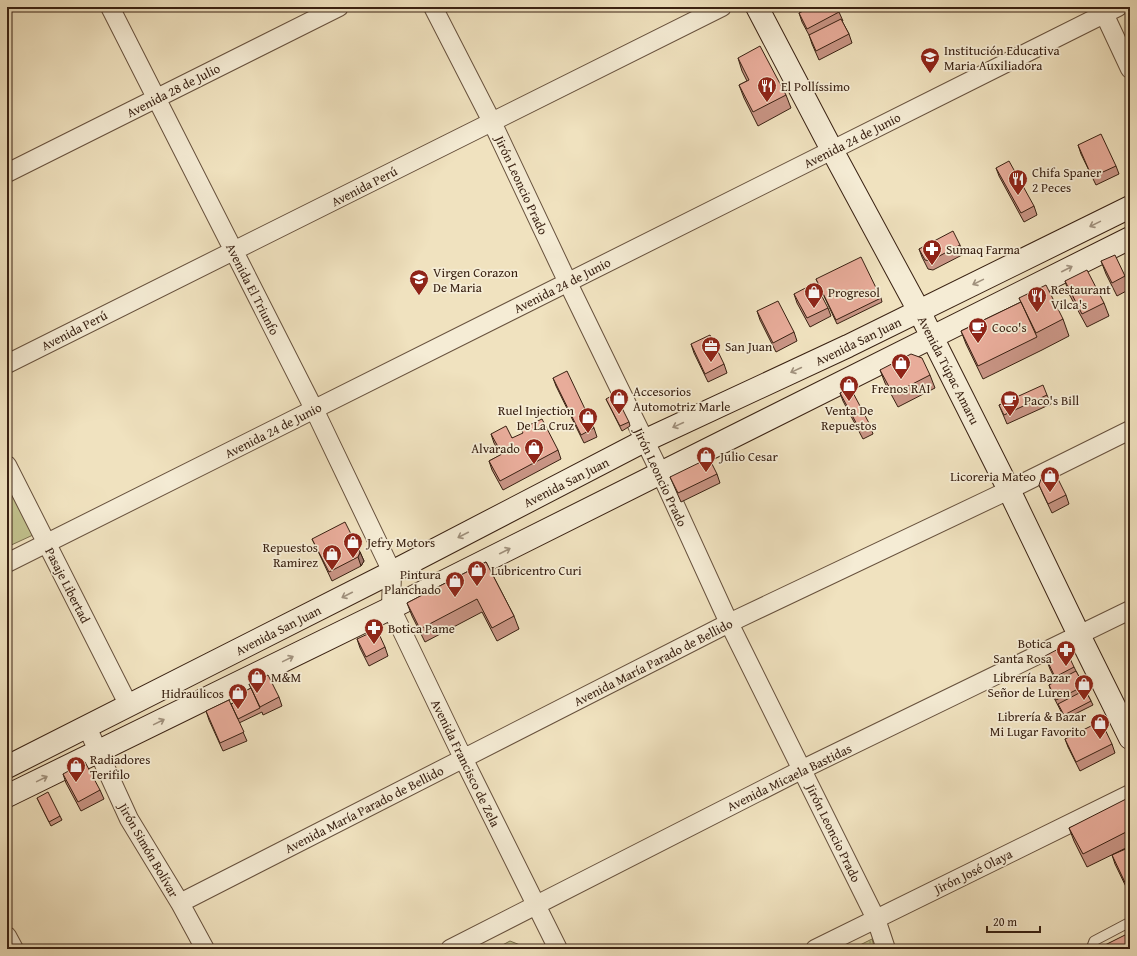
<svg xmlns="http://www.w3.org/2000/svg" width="1137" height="956" font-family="'Gentium Book Plus',serif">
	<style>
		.grass { fill: url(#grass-dots); stroke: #7d7150 }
		.garden { fill: #c1c18d; stroke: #7d7150 }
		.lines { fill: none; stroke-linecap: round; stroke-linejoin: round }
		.lane-casing { stroke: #67513d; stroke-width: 11 }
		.street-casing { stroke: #67513d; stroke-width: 20 }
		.secondary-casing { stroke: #392112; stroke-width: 24 }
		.lane { stroke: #f5ecd5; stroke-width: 9 }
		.street { stroke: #f5ecd5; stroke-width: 18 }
		.secondary { stroke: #f5ecd5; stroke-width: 22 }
		.wall { fill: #c89484; stroke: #392112 }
		.shaded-wall { fill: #a2786c; stroke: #392112 }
		.building { fill: #e8ac9a; stroke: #392112 }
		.oneway { stroke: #a0917d }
		.labels { text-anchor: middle; stroke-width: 3.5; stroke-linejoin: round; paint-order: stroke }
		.poi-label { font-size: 13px; fill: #392112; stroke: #f5ecd5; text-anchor: start }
		.street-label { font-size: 13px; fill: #392112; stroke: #f5ecd5 }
	</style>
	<defs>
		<pattern id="grass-dots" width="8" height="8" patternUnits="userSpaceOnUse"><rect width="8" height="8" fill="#c1c18d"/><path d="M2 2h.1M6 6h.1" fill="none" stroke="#9e9c72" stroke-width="1.8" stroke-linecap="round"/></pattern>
	</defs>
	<rect width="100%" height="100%" fill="#f0e2bf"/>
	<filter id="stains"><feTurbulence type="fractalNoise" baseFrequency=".005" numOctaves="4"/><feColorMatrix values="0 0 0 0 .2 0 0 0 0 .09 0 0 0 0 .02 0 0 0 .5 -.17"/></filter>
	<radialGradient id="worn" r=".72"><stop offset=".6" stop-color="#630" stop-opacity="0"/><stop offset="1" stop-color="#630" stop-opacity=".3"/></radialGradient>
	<path class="grass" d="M872,939l3,10h-23z"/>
	<path class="garden" d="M7,472l26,63 -26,12z
		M510,941l10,4 2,4h-27z"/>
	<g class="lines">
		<defs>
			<path id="lane" d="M1091,949l3,-8 36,-19"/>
			<path id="street" d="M110,7l204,402 78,163 -1,36 72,150 95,191
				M433,7l59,115 76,161 92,189 69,151 147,296 10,30
				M1101,7l29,62
				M7,173l332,-166
				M7,364l715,-357
				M7,465l122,241
				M7,563l1111,-556
				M87,727l42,92 51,84 25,46
				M180,903l549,-280 280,-133 121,-60
				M7,936l7,13
				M450,949l353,-180 327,-159
				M815,949l315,-155"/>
			<path id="secondary" d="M757,7l75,143 87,161 90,179 70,145 51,103
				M7,767l385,-195 252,-131 204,-95 282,-139
				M7,796l384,-188 739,-370"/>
		</defs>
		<use href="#lane" class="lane-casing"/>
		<use href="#street" class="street-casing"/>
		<use href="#secondary" class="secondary-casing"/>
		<use href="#lane" class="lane"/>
		<use href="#street" class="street"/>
		<use href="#secondary" class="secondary"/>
	</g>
	<path class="wall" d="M839,12l4,9h-1l7,13 3,9 -33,17 -7,-16 -3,-9 -7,-13 -3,-9z
		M738,58l48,37 5,13 -33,18 -14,-28 -5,-13 8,-4 -5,-10z
		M1078,145l38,21 3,8 -23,11 -15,-31z
		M996,168l38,38 3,9 -13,7 -25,-46z
		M960,245l4,9 -31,16 -5,-1 -6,-12 -3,-8z
		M1101,261l24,15 5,13 -13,7 -11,-22z
		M816,279l65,19 1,4 -45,22z
		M1065,281l39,22 5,13 -22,11 -18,-33z
		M794,294l34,14 3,8 -21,11 -13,-24z
		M1019,298l44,21 6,17 -27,14 -59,29 -17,-35 -5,-13 60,-29z
		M757,311l37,21 3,9 -21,11 -16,-32z
		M691,344l33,20 3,9 -19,9 -14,-29z
		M880,370l50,5 5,13 -37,19 -13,-24z
		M553,378l41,50 3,9 -13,6 -28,-57z
		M840,393l30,32 3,9 -10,5 -20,-38z
		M1047,395l4,9 -44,20 -8,-19z
		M606,399l23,23 1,4 -8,5z
		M491,434l21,4 46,12 3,9 -58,31 -11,-20 -3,-9 12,-6 -7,-12z
		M717,474l3,9 -39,19 -7,-16 -4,-9z
		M1039,485l27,10 3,9 -17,9 -9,-19z
		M312,539l48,13 4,9 -3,5 -29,15 -16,-34z
		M486,562l28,54 5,13 -22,12 -15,-29 -57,30 -13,-26 -5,-13z
		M357,639l28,8 3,9 -19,10 -9,-18z
		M1045,656l29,11 19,38 -28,14 -13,-25 -3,-9 7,-4 -6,-12z
		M249,684l30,13 3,9 -19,9 -1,-3 -23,11 8,18 -24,10 -14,-31 -3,-9 25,-7 9,-4 -2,-5 13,-7z
		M1065,739l47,5 3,9 -35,18 -12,-24z
		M63,774l37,16 4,9 -23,12 -15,-28z
		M37,798l23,18 2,4 -11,6z
		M1130,801v45l-43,21 -13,-26 -5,-13z
		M1130,847v48l-15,-31 -3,-9z"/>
	<path class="shaded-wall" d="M360,552l4,9 -3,5 -3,-9z"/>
	<path class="building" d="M812,7h25l2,5 -32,17 -8,-16z
		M841,19l8,15 -33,17 -7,-16z
		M760,46l26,49 -33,17 -14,-27 10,-5 -11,-22z
		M1130,102v5l-2,-4z
		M1101,134l15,32 -24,11 -14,-32z
		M1009,161l25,45 -13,7 -25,-45z
		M953,231l7,14 -30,16 -5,-1 -6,-11z
		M1115,255l10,21 -13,7 -11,-22z
		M861,257l20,41 -45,22 -20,-41z
		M1087,270l17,33 -22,11 -17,-33z
		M815,283l13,25 -21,10 -13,-24z
		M1046,285l17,34 -27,14 -17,-35z
		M778,301l16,31 -21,11 -16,-32z
		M1021,302l16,35 -59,29 -17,-35z
		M710,335l14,29 -19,10 -14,-30z
		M911,354l11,4 8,17 -37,19 -13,-24z
		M567,371l27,57 -13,7 -28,-57z
		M1043,385l4,10 -43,20 -5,-10z
		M850,387l20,38 -10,5 -20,-37z
		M615,394l14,28 -9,4 -14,-27z
		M542,419l16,31 -58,31 -11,-20 13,-7 -11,-20 15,-8 6,12 11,-5 -2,-4z
		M709,458l8,16 -39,19 -8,-16z
		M1055,473l11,22 -18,9 -9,-19 2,-6z
		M345,522l15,30 -2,5 -29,15 -17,-33z
		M486,562l28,54 -22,12 -15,-29 -57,30 -13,-26z
		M372,632l7,2 6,13 -19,10 -9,-18z
		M1064,646l10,21 -19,10 -10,-21z
		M1076,671l8,15 -28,14 -7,-15z
		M268,675l11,22 -19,10 -11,-23z
		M251,688l9,20 -22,11 -7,-15 10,-4 -3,-5z
		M1085,690l6,11 -27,14 -6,-11z
		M229,700l15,32 -24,11 -14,-32z
		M1101,721l11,23 -36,18 -11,-23z
		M85,762l15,28 -22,12 -15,-28z
		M48,792l12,24 -11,6 -12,-24z
		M1128,798l2,3v29l-47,24 -14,-26z
		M1130,847v46l-18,-38z
		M1130,925v24h-26l-1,-3 26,-13 -3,-6z"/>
	<defs><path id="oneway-shaft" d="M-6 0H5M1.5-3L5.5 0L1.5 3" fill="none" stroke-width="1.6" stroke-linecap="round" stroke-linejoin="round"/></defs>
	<g class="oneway">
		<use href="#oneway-shaft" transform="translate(1095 224) rotate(154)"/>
		<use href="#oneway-shaft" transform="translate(1067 269) rotate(-27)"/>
		<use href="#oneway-shaft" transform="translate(978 282) rotate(154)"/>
		<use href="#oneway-shaft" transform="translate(796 370) rotate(155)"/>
		<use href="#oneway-shaft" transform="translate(678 425) rotate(155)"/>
		<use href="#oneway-shaft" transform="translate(463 535) rotate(153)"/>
		<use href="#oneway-shaft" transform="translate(505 551) rotate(-27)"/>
		<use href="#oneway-shaft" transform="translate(347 595) rotate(153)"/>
		<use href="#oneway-shaft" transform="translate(288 659) rotate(-26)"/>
		<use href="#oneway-shaft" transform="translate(159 722) rotate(-26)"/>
		<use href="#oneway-shaft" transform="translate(42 779) rotate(-26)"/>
	</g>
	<defs>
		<symbol id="school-pin" viewBox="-11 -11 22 30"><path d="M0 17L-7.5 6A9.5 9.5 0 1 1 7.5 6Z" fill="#8f2418" stroke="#f5ecd5"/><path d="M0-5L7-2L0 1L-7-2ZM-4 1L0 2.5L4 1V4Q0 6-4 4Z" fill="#fff"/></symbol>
		<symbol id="restaurant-pin" viewBox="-11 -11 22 30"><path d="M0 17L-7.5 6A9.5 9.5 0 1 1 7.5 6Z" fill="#8f2418" stroke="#f5ecd5"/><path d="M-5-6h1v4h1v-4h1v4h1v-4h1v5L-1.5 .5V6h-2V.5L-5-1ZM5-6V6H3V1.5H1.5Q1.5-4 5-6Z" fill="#fff"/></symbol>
		<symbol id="pharmacy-pin" viewBox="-11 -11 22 30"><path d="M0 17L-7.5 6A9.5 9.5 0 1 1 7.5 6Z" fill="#8f2418" stroke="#f5ecd5"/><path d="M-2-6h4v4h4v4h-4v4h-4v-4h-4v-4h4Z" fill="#fff"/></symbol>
		<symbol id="shop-pin" viewBox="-11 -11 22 30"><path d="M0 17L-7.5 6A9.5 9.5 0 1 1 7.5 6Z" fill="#8f2418" stroke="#f5ecd5"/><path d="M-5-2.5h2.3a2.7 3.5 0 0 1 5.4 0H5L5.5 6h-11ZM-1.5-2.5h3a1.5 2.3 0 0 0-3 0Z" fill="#fff"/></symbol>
		<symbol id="cafe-pin" viewBox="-11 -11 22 30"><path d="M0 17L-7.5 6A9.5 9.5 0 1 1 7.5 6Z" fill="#8f2418" stroke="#f5ecd5"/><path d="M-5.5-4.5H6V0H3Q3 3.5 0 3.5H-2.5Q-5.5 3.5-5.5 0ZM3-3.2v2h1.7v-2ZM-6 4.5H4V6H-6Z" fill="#fff"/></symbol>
		<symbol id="office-pin" viewBox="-11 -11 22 30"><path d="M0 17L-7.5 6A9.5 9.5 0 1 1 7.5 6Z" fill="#8f2418" stroke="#f5ecd5"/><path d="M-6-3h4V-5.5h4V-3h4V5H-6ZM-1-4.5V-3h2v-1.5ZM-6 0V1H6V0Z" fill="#fff"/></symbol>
	</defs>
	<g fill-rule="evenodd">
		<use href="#school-pin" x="919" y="46" width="22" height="30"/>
		<use href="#restaurant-pin" x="756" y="75" width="22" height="30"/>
		<use href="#restaurant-pin" x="1007" y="168" width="22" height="30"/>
		<use href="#pharmacy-pin" x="921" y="238" width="22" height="30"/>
		<use href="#school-pin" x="408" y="268" width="22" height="30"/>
		<use href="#shop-pin" x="803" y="281" width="22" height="30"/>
		<use href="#restaurant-pin" x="1026" y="285" width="22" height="30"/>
		<use href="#cafe-pin" x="967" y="316" width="22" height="30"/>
		<use href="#office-pin" x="700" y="335" width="22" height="30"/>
		<use href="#shop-pin" x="890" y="352" width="22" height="30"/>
		<use href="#shop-pin" x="838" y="374" width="22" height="30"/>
		<use href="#shop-pin" x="608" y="387" width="22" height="30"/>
		<use href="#cafe-pin" x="999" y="389" width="22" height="30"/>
		<use href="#shop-pin" x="577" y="406" width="22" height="30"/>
		<use href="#shop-pin" x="523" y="437" width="22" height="30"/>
		<use href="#shop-pin" x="695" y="445" width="22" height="30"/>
		<use href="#shop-pin" x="1039" y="465" width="22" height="30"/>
		<use href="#shop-pin" x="342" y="531" width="22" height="30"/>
		<use href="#shop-pin" x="321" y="543" width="22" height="30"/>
		<use href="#shop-pin" x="466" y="559" width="22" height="30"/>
		<use href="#shop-pin" x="444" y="570" width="22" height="30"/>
		<use href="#pharmacy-pin" x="363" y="617" width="22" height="30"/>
		<use href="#pharmacy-pin" x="1055" y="639" width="22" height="30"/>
		<use href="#shop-pin" x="246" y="666" width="22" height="30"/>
		<use href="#shop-pin" x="1073" y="673" width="22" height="30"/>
		<use href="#shop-pin" x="227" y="682" width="22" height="30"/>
		<use href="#shop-pin" x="1089" y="712" width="22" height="30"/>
		<use href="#shop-pin" x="65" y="755" width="22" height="30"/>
	</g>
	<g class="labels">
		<g class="poi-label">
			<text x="944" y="55">Institución Educativa<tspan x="944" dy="15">Maria Auxiliadora</tspan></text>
			<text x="781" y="91">El Pollíssimo</text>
			<text x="1032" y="177">Chifa Spaner<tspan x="1032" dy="15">2 Peces</tspan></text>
			<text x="946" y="254">Sumaq Farma</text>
			<text x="433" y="277">Virgen Corazon<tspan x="433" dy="15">De Maria</tspan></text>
			<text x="1051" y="294">Restaurant<tspan x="1051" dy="15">Vilca's</tspan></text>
			<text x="828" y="297">Progresol</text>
			<text x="992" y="332">Coco's</text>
			<text x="725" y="351">San Juan</text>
			<text x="901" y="393" text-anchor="middle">Frenos RAI</text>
			<text x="633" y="396">Accesorios<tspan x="633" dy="15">Automotriz Marle</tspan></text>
			<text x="1024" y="405">Paco's Bill</text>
			<text x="574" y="415" text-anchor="end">Ruel Injection<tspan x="574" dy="15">De La Cruz</tspan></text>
			<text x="849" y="415" text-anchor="middle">Venta De<tspan x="849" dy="15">Repuestos</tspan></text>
			<text x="520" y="453" text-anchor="end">Alvarado</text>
			<text x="720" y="461">Julio Cesar</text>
			<text x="1036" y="481" text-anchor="end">Licoreria Mateo</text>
			<text x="367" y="547">Jefry Motors</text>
			<text x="318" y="552" text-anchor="end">Repuestos<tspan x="318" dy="15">Ramirez</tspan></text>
			<text x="491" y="575">Lubricentro Curi</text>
			<text x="441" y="579" text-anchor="end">Pintura<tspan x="441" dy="15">Planchado</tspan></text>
			<text x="388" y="633">Botica Pame</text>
			<text x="1052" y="648" text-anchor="end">Botica<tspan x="1052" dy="15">Santa Rosa</tspan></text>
			<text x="271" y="682">M&amp;M</text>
			<text x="1070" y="682" text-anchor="end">Librería Bazar<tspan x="1070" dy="15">Señor de Luren</tspan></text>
			<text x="224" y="698" text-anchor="end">Hidraulicos</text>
			<text x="1086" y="721" text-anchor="end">Librería &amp; Bazar<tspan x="1086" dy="15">Mi Lugar Favorito</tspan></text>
			<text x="90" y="764">Radiadores<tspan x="90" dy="15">Terifilo</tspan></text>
		</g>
		<g class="street-label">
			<text transform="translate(173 90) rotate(-27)" y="5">Avenida 28 de Julio</text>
			<text transform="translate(852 140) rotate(-27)" y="5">Avenida 24 de Junio</text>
			<text transform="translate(522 185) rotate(65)" y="5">Jirón Leoncio Prado</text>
			<text transform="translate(364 186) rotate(-27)" y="5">Avenida Perú</text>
			<text transform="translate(562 285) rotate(-27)" y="5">Avenida 24 de Junio</text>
			<text transform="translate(253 289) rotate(63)" y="5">Avenida El Triunfo</text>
			<text transform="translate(74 330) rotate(-27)" y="5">Avenida Perú</text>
			<text transform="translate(858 341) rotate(-26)" y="5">Avenida San Juan</text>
			<text transform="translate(949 370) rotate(63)" y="5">Avenida Túpac Amaru</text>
			<text transform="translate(273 430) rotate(-27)" y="5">Avenida 24 de Junio</text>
			<text transform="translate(661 477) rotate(65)" y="5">Jirón Leoncio Prado</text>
			<text transform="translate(566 482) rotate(-27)" y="5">Avenida San Juan</text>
			<text transform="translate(68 585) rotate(63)" y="5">Pasaje Libertad</text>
			<text transform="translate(278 630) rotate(-27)" y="5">Avenida San Juan</text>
			<text transform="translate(653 662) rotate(-27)" y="5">Avenida María Parado de Bellido</text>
			<text transform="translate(466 763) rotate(64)" y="5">Avenida Francisco de Zela</text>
			<text transform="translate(789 777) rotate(-26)" y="5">Avenida Micaela Bastidas</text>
			<text transform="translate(364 809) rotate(-27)" y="5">Avenida María Parado de Bellido</text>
			<text transform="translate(834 833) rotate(64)" y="5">Jirón Leoncio Prado</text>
			<text transform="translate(149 850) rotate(60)" y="5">Jirón Simón Bolívar</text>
			<text transform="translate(973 871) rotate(-26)" y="5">Jirón José Olaya</text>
		</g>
	</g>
	<rect width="1137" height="956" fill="none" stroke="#f0e2bf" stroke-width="24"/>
	<rect x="8" y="8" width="1121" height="940" fill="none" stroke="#392112" stroke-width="2"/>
	<rect x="12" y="12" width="1113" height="932" fill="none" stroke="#392112"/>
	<path d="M987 926v6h53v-6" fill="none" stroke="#392112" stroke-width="2"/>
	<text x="993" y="926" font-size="12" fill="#392112" stroke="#f5ecd5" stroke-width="3" paint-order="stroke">20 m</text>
	<rect width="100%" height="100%" filter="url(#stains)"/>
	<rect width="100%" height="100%" fill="url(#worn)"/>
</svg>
